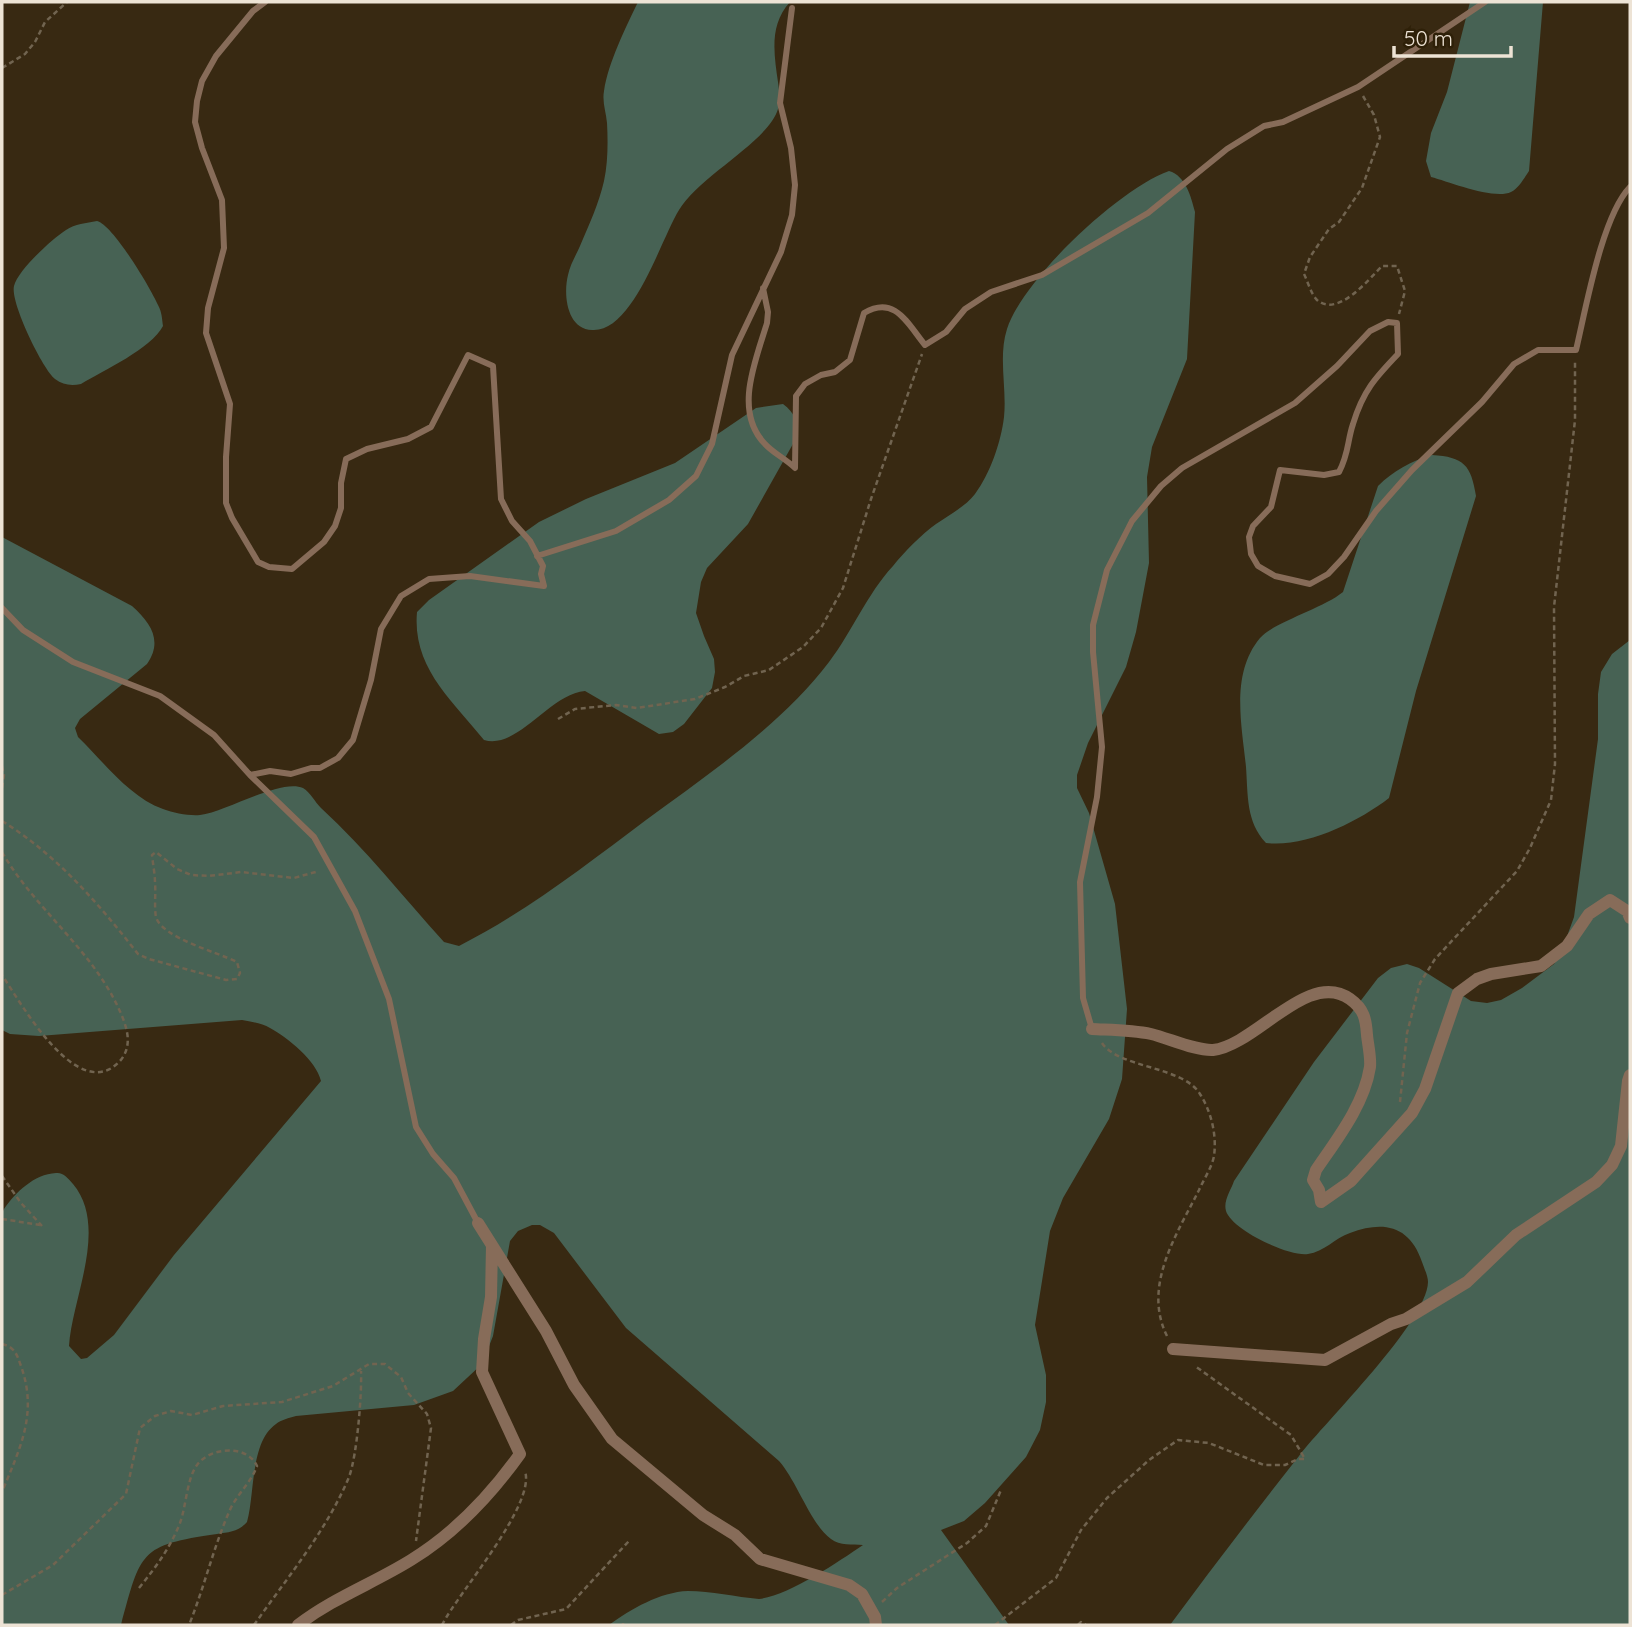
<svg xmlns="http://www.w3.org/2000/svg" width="1632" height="1627" font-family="Quicksand,sans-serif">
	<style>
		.forest { fill: #476254 }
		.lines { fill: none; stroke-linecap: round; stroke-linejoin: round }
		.path { stroke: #716450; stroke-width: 2.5; stroke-dasharray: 5 3.5; stroke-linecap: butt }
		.service { stroke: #876c59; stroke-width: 6 }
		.minor { stroke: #876c59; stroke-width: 12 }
	</style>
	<rect width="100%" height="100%" fill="#382912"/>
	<path class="forest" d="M638,2h152c-21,23 -16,52 -12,80 1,9 3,18 0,27 -10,33 -79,67 -99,101 -18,29 -46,123 -87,120 -25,-1 -29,-35 -24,-55 2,-10 8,-20 12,-29 9,-21 19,-43 24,-65 4,-18 4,-40 3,-58 -1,-11 -5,-21 -3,-32 4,-28 22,-64 34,-89z
		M1470,2h73l-14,169c-5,7 -10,17 -18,21 -17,8 -61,-10 -80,-15l-5,-16 5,-28 16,-41z
		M1169,171c17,5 22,26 26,41l-8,147 -35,88 -5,30 2,86 -13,69 -10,35 -38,76 -11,32v13l12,25 26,91 12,105 -5,70 -13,40 -46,79 -13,33 -15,94 11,50v27l-6,28 -14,27 -41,46 -21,18 -23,9 68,95h-400c22,-16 51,-33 79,-34 23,0 48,6 71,8 29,-3 79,-37 104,-54 -11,-1 -23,1 -32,-6 -20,-14 -34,-58 -52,-78l-153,-133 -72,-95 -14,-8h-8l-14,6 -8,10 -17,95 -11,28 -29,27 -39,14 -118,11c-7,2 -15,4 -20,8 -26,18 -21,70 -29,98 -9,10 -18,10 -30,12 -78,11 -76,18 -96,91h-119v-412l2,-4c11,-16 30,-35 52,-36 7,-1 12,5 17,11 36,43 -1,114 -4,162l12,13 6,-1 27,-23 60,-80 147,-174c-5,-21 -33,-43 -51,-53 -8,-5 -19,-6 -28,-8l-203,16 -29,-2 -8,-4v-493l130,69c19,17 31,35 15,58l-67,55 -5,9 3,9c25,24 51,60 85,72 11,4 26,7 37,6 26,-3 81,-37 103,-27 7,4 12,14 18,20 45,41 82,89 123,134l15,4c67,-34 127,-81 187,-126 64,-47 134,-94 183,-158 23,-30 38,-68 64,-96 12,-15 28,-31 43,-42 13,-9 30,-18 39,-30 15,-20 26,-52 29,-77 3,-29 -6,-60 3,-88 16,-50 113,-141 162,-158z
		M97,221c16,4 53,66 61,84 4,7 4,14 5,21 -12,23 -59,44 -82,58 -10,2 -18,1 -26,-5 -13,-11 -45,-77 -41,-93 4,-16 38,-47 52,-56 9,-6 20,-7 31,-9z
		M783,404c12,9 14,17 15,31l-50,89 -41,44 -6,14 -5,31 8,23 10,23 1,13 -3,16 -28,36 -11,8 -14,2 -74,-43c-36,3 -67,59 -101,49 -31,-39 -72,-72 -67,-128l12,-12 110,-78 47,-23 89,-36 81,-55z
		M1432,455c32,2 39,10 44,41l-60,195 -27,107c-31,24 -84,50 -123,45 -20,-21 -18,-48 -20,-76 -4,-41 -16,-93 14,-129 14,-16 62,-29 83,-46l35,-106c15,-15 33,-25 54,-31z
		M1630,640v985h-460c42,-57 85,-113 129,-169 27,-35 128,-134 129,-174 0,-6 -4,-14 -6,-20 -12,-36 -38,-42 -72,-29 -15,5 -26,19 -42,21 -19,3 -76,-24 -82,-43 -3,-10 5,-21 8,-30l80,-119 64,-84 13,-10 16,-4 12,4 52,33 16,2 14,-3 21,-12 32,-24 7,-11 13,-36 24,-178v-45l3,-22 11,-18z"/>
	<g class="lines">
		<path class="path" d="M2,68l23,-14 10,-12 10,-20 22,-20
			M1363,96l11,19 6,22 -18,51 -23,34 -10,7 -19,28 -6,17c4,8 7,20 13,26 21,18 52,-21 65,-34h15l8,25 -6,23
			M558,719l17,-10 41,-4 21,3 58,-9 30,-12 19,-11 25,-6 34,-23 18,-19 22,-40 28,-89 51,-145
			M2,766l2,9 -2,14
			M2,821c55,34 96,82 136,133l11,5 77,21 11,-1 3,-6 -3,-11c-20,-10 -75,-24 -81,-45 -2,-10 0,-24 -1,-34 0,-9 -2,-18 -3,-28l4,-3 21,17 14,6 18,1 32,-4 53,6 25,-7
			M2,852c34,59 93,99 120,164 6,15 10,31 -2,45 -42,45 -99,-58 -118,-86
			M1102,1043c16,25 81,23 98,51 11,17 17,41 14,62 -2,11 -10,23 -15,34 -22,44 -57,96 -32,146
			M1400,1102l7,-69 13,-50 15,-24 82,-88 13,-23 21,-48 4,-36 -1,-157 21,-187v-58
			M2,1176l19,27 21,23
			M2,1219l38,6
			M2,1344c13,3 15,11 19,22 17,48 -1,82 -19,126
			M139,1588c17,-21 31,-40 41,-65 6,-16 7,-45 17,-58 13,-18 50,-21 60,1 -6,17 -21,29 -28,46 -16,37 -25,76 -40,113
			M2,1595l51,-30 73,-71 14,-66 15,-12 16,-5 21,4 31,-9 59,-4 51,-16 36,-22h16l16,13 7,16 19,21 4,14 -15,113
			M882,1602l15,-14 70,-45 19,-17 15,-36
			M254,1625c33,-47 73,-95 95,-148 8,-21 13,-83 12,-106
			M442,1625c16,-32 94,-120 83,-154
			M511,1625l7,-5 48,-11 63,-68
			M623,1625v-2
			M995,1625l61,-47 25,-48 26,-32 42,-38 29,-20 31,3 55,22h21l13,-6h7l-14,-24 -96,-69
			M1078,1625l3,-3 5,3"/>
		<path class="service" d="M763,288l5,24 -1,11c-11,37 -34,88 -2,121 8,9 21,15 30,24l1,-72 9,-12 16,-9 14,-3 15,-12 14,-47c31,-18 43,10 61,32l21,-13 19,-23 26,-17 51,-17 106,-62 79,-64 37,-23 19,-4 75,-35 127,-85
			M537,556l79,-25 53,-31 27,-24 16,-32 20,-89 49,-103 11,-37 3,-30 -4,-37 -11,-45 12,-95
			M2,608l21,22 50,32 87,34 54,39 36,40 64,62 41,74 34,88 27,128 17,27 21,24 24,45
			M250,775l20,-4 21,3 20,-6h9l18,-10 15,-18 18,-60 10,-51 20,-33 28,-17 41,-3 74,10 -3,-12 2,-8 -13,-25 -18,-20 -11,-22 -8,-133 -25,-11 -37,72 -23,12 -41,10 -21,10 -5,24v25l-6,18 -11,16 -32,27 -23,-2 -11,-5 -26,-44 -6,-15v-46l4,-53 -24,-71 2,-25 16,-60 -2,-48 -20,-52 -7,-26 2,-21 5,-20 14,-25 37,-45 12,-9
			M1092,1029l-9,-31 -3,-116 17,-85 5,-50 -9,-95v-27l14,-55 25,-49 29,-35 21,-18 113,-65 42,-37 33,-35 18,-9 9,1 1,31c-23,24 -35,37 -45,70 -6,18 -4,29 -14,48l-15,3 -44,-5 -9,37 -18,19 -4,11 2,17 7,12 17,10 35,8 18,-10 16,-17 32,-46 36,-41 70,-68 32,-38 24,-14h38c10,-42 26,-134 54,-163"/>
		<path class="minor" d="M1092,1029c19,1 40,1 59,5 17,4 45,17 62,16 43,-5 95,-81 137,-51 14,10 16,20 17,36 1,10 4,22 3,32 -6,38 -33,72 -54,103l-3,10 6,10 2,12 30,-21 61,-68 13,-24 33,-96 19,-14 14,-5 50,-8 26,-20 22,-32 21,-14 17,11 3,7
			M478,1223l68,108 28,54 38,54 91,76 32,20 25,24 89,26 13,9 13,23 1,8
			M1173,1349l152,11 66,-36 15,-5 61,-37 49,-47 80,-53 16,-17 9,-19 7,-65 2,-6
			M298,1625c35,-27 76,-42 113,-65 44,-27 79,-64 109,-106l-38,-82 2,-33 7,-42 1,-52"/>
	</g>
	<rect width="1632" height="1627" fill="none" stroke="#ede3d5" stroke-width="7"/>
	<path d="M1394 46v10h117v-10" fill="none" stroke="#ede3d5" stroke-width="3.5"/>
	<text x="1404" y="46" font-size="21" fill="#ede3d5" stroke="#2e2008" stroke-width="5" paint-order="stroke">50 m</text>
</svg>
